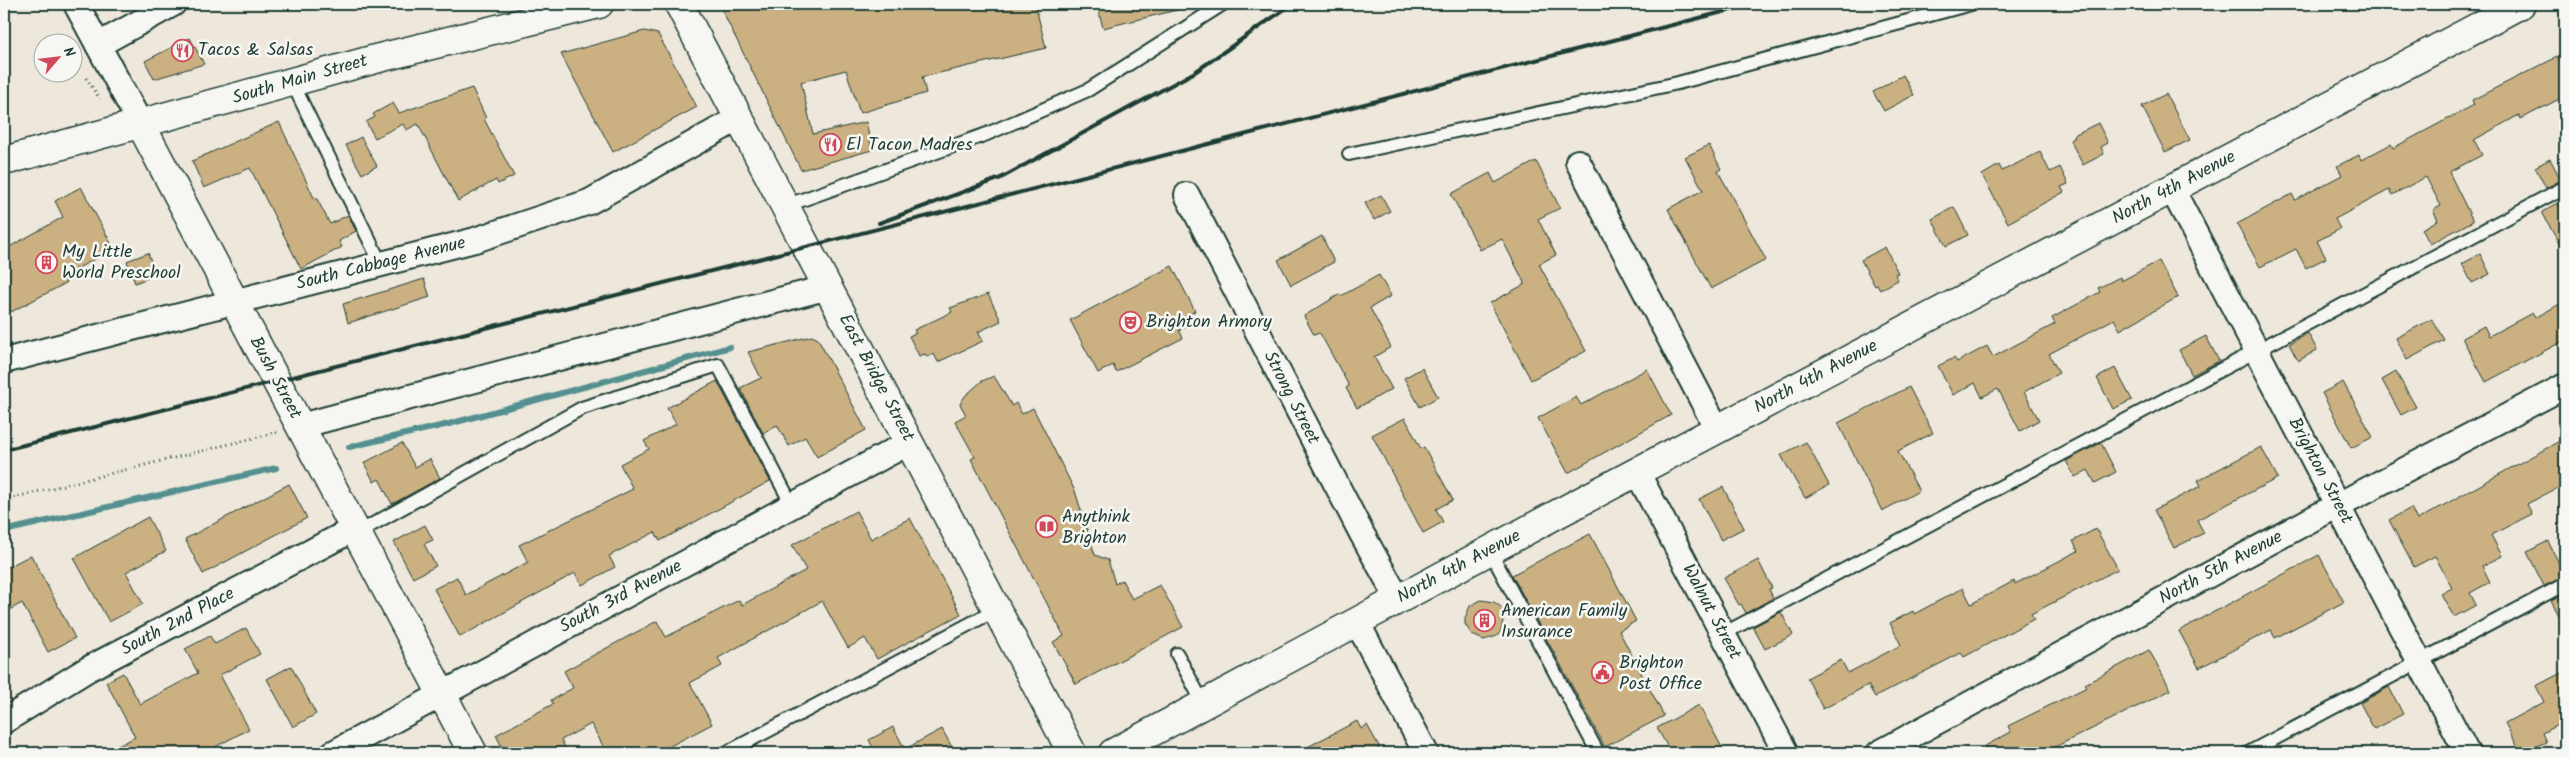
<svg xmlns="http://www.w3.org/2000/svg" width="2569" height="757" font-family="Kalam,sans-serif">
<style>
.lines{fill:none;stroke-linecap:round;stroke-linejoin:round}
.stream{stroke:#549090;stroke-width:6}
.building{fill:#cbb081;stroke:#1f3d34}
.lane-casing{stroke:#1f3d34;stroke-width:16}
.street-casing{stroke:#1f3d34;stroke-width:28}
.secondary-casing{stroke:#1f3d34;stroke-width:31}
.path{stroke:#1f3d34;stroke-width:3;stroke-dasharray:1 4;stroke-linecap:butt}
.lane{stroke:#f6f6f2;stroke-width:12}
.street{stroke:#f6f6f2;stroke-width:24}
.secondary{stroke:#f6f6f2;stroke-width:28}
.rail{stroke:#1f3d34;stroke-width:4}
.labels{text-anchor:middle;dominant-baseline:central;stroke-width:5;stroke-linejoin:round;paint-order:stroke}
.poi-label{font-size:18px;fill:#1f3d34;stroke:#f6f6f2;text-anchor:start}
.street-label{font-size:18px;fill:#1f3d34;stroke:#f6f6f2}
</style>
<rect width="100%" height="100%" fill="#ede8db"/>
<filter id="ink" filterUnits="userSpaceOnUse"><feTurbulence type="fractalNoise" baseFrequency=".02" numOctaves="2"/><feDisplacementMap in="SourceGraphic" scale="10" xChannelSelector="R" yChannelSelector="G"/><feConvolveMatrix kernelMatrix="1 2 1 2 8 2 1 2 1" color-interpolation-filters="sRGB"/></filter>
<g filter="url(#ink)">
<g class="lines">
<!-- stream -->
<g class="stream">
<polyline points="349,447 449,424 730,347"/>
<polyline points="4,531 276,468"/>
</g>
</g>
<!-- building -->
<g class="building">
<polygon points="719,4 1035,4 1046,48 922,77 926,93 860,113 846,70 801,82 813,134 866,122 872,150 801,170"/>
<polygon points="1097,4 1177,4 1177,10 1103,28"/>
<polygon points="644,31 658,34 697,107 613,152 561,54"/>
<polygon points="190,38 204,64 154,79 145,61"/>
<polygon points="2557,57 2565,73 2565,96 2521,119 2519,115 2474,140 2482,155 2449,172 2473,221 2430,244 2422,229 2438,220 2433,210 2441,206 2426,177 2392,195 2389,190 2335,219 2340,229 2317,241 2326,258 2306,268 2296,249 2260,267 2237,224 2292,194 2295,200 2342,175 2337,166 2359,155 2361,160 2391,144 2393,148 2474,105 2472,100"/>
<polygon points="1903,75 1914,95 1884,111 1873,92"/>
<polygon points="472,88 486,118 484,119 514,176 498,184 496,180 458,201 418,124 406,130 403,124 375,138 366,122 375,117 373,114 393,103 399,113"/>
<polygon points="2166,94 2190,140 2165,152 2142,106"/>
<polygon points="279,122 314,198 316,197 330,224 348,215 356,231 339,241 342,247 301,269 250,168 204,188 192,161"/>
<polygon points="2098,123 2108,143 2101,147 2104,154 2083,165 2070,140 2075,137 2074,135"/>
<polygon points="361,137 377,166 362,174 346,145"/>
<polygon points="1709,145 1721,169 1718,171 1766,260 1711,289 1668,209 1703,190 1685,157"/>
<polygon points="2040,152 2050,172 2060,167 2068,184 2061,187 2064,192 2008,223 1982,175 1999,165 2002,171"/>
<polygon points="2550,159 2561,180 2546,188 2535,167"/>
<polygon points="1536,161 1560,208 1538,219 1556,255 1539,264 1586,351 1531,380 1490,303 1525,284 1502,239 1480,250 1451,194 1490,173 1495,183"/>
<polygon points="81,187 114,249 63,276 66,283 11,312 4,299 4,250 63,217 55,201"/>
<polygon points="1381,195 1390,211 1374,220 1365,203"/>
<polygon points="2558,203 2565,218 2565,255 2542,212"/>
<polygon points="1954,207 1968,235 1946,246 1932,219"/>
<polygon points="1322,236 1334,262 1291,285 1278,260"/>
<polygon points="1885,247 1898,273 1895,274 1898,280 1880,290 1877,285 1875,286 1861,260"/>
<polygon points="148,253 156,275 135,283 127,261"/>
<polygon points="2480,254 2490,274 2472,283 2462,264"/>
<polygon points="2159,261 2178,297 2120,330 2114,319 2049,354 2059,373 2024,392 2039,420 2020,431 1998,389 1982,397 1975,383 1953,395 1938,366 1954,358 1957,362 1987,346 1993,357 2055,324 2052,318 2100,292 2098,288 2120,277 2121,281"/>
<polygon points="1172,266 1195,311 1186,316 1190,325 1179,330 1183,338 1116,372 1113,365 1098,373 1070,320"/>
<polygon points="1379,275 1391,296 1370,308 1391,347 1374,357 1392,389 1357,408 1346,388 1349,386 1321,335 1319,333 1314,335 1304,316 1340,294 1341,296"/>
<polygon points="424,279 430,297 348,323 343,304"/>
<polygon points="988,294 1001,321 978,332 983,341 938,362 934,354 927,357 925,354 919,356 909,336 916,333 914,330 952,312 950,308"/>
<polygon points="2565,301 2565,340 2486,382 2462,338 2484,326 2489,336 2532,313 2535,318"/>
<polygon points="2432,319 2444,340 2407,360 2396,338"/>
<polygon points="2308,333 2317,350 2298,361 2289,344"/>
<polygon points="812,336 818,339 866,430 817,457 805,437 789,446 777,425 763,433 740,388 761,378 748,352"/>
<polygon points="2206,336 2219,361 2192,375 2179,350"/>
<polygon points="1422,368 1438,397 1420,407 1404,378"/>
<polygon points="2115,368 2132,400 2113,409 2097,378"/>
<polygon points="1647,369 1671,415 1568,473 1538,418 1576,397 1581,405"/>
<polygon points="2396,372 2416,407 2401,415 2382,380"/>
<polygon points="994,376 1012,406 1016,403 1022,414 1033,408 1075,491 1095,555 1108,560 1115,584 1122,580 1132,599 1160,585 1183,627 1076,684 1053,642 1064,636 971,459 975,457 955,421 966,415 960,404 965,396 982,381"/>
<polygon points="717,381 770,481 660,541 655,532 609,556 615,567 582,585 575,573 460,637 434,589 457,577 466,595 528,562 519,545 633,489 620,464 649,449 644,441 676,424 667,408"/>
<polygon points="2343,382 2373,437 2351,448 2322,393"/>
<polygon points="1909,387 1933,433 1898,451 1919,491 1882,511 1838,423"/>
<polygon points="1405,418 1421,449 1424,447 1453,500 1436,509 1443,522 1423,533 1372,435"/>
<polygon points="2565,438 2565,484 2527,504 2532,514 2491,535 2502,556 2482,566 2490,582 2470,593 2476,605 2454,617 2441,594 2452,588 2435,556 2414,567 2389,520 2411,508 2417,520"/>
<polygon points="1806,442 1829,485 1805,498 1781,455"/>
<polygon points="402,443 415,467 430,459 440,478 392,504 379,479 374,482 364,463"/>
<polygon points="2101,443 2116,472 2095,483 2088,470 2075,477 2066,461"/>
<polygon points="2261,447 2278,478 2197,520 2204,533 2174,548 2154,510 2201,486 2198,480"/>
<polygon points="289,484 307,518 203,574 185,539"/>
<polygon points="1723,487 1744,528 1721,540 1699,499"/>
<polygon points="856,511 871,539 910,518 961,614 877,659 865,638 848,648 822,601 718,658 722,666 690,683 712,724 657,753 607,753 591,724 561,740 568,753 505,753 496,735 553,704 551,700 573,688 564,671 657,621 666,637 739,600 742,605 806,570 792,545"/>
<polygon points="148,517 166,551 126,572 143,604 109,622 74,558"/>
<polygon points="425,525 433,540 424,544 436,566 413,578 394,542"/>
<polygon points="2096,529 2118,569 2031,614 2034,619 1964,657 1961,653 1875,697 1868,685 1823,709 1807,678 1841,660 1848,673 1901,645 1890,623 1913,611 1914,614 1963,588 1971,604 2014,581 2015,584 2078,551 2073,541"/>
<polygon points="1590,534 1636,621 1619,631 1664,716 1605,747 1512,575"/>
<polygon points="2548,541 2565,576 2544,586 2527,552"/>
<polygon points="31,555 75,638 48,652 22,603 4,613 4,569"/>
<polygon points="2319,555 2344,602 2275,638 2271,630 2199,668 2179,631"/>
<polygon points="1758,560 1772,588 1769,589 1773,598 1746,613 1741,604 1739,605 1724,578"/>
<polygon points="2565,593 2565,627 2551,600"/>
<polygon points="1481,600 1494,602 1505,610 1501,631 1497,636 1484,640 1472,635 1465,624 1465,618 1470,606"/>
<polygon points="1781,612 1793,635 1765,649 1753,627"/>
<polygon points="246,628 260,654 220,675 249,729 204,753 105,753 135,737 106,682 123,673 140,704 198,673 185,649 210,636 215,644"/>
<polygon points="2149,650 2171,690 2053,748 2055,753 1972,753 2011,732 2008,726 2087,687 2085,684"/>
<polygon points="291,666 316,714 293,727 267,679"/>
<polygon points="2565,671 2565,721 2542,733 2546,742 2521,753 2505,723 2544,702 2536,686"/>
<polygon points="2389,687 2403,714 2374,729 2360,703"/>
<polygon points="1699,705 1725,753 1671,753 1657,728"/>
<polygon points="1357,721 1361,729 1367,725 1380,748 1369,753 1296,753"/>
<polygon points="893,727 905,749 942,729 955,753 876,753 869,740"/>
</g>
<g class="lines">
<defs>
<g id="lane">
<polyline points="292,82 381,264"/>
<polyline points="1349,154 1678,83 1971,4"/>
<polyline points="785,206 987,134 1088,90 1223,4"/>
<polyline points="357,533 582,408 718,365 792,505"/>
<polyline points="1490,551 1598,753"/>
<polyline points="1723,634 2565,187"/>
<polyline points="1177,654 1204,705"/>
<polyline points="726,753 996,610"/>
<polyline points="2248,753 2565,584"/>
</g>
<g id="street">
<polyline points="76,4 141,125"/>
<polyline points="98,45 173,4"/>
<polyline points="1578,162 1717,429"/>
<polyline points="2172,189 2467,753"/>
<polyline points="1187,195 1362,534 1398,599"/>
<polyline points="4,361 475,240 589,202 739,118"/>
<polyline points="300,426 829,287"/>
<polyline points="1637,472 1786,753"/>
<polyline points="1357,622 1426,753"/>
<polyline points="4,721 88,669 354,529"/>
<polyline points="333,753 910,442"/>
<polyline points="1879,753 2338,505 2565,386"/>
</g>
<g id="secondary">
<polyline points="679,4 1072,753"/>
<polyline points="141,125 473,753"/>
<polyline points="4,161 379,58 599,4"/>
<polyline points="1113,753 1559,513 2521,4"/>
</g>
</defs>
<!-- lane casing -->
<use href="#lane" class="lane-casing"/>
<!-- street casing -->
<use href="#street" class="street-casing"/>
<!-- secondary casing -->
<use href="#secondary" class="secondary-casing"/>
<!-- path -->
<g class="path">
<polyline points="86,78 100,99"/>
<polyline points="4,500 278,432"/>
</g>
<!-- lane -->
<use href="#lane" class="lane"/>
<!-- street -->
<use href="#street" class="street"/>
<!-- secondary -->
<use href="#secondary" class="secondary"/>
<!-- rail -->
<g class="rail">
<polyline points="879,223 1001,178 1195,72 1292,4"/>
<path d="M4,450C588,305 1171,153 1754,4"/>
</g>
</g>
</g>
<!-- icons -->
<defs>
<symbol id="restaurant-ring" viewBox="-11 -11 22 22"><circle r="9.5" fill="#f6f6f2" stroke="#d1495b" stroke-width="1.5"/><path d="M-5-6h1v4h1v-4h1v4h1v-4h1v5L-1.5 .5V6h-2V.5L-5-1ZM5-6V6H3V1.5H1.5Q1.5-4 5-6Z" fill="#d1495b"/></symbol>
<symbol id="building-ring" viewBox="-11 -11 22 22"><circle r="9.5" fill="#f6f6f2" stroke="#d1495b" stroke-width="1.5"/><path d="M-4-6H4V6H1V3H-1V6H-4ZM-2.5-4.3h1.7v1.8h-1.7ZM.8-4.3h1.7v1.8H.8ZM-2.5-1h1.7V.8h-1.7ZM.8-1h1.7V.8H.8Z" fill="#d1495b"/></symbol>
<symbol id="theatre-ring" viewBox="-11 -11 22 22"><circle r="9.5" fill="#f6f6f2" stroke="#d1495b" stroke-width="1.5"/><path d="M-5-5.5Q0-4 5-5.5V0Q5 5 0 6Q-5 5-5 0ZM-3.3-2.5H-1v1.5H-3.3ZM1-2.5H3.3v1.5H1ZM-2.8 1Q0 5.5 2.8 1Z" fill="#d1495b"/></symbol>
<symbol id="library-ring" viewBox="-11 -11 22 22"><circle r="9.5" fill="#f6f6f2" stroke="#d1495b" stroke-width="1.5"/><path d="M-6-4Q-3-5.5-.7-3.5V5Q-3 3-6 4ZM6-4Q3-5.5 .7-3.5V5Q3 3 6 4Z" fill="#d1495b"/></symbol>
<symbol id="civic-ring" viewBox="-11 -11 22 22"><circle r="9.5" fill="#f6f6f2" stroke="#d1495b" stroke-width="1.5"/><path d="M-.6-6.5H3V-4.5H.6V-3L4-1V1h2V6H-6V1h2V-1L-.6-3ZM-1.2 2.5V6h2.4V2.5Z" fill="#d1495b"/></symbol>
</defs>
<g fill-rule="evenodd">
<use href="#restaurant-ring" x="170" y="38" width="25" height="25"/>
<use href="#restaurant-ring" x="818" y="132" width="25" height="25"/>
<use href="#building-ring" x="34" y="250" width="25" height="25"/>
<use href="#theatre-ring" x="1118" y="310" width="25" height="25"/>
<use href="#library-ring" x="1034" y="514" width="25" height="25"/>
<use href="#building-ring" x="1472" y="608" width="25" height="25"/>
<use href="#civic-ring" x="1590" y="660" width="25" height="25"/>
</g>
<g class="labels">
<!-- poi labels -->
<g class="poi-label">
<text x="198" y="50">Tacos &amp; Salsas</text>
<text x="846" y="145">El Tacon Madres</text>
<text x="62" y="252">My Little<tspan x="62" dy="21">World Preschool</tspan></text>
<text x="1146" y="322">Brighton Armory</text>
<text x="1062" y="517">Anythink<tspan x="1062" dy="21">Brighton</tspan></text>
<text x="1501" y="611">American Family<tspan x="1501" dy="21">Insurance</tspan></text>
<text x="1619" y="663">Brighton<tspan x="1619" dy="21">Post Office</tspan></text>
</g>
<!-- street labels -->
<g class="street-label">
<text transform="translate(300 80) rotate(-16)">South Main Street</text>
<text transform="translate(2174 188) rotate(-28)">North 4th Avenue</text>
<text transform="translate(381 264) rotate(-14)">South Cabbage Avenue</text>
<text transform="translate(1816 377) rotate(-28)">North 4th Avenue</text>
<text transform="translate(275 378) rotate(62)">Bush Street</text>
<text transform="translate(876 378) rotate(62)">East Bridge Street</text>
<text transform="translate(1291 398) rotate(63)">Strong Street</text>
<text transform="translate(2320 471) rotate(62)">Brighton Street</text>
<text transform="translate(1459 567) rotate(-28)">North 4th Avenue</text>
<text transform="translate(2221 568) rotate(-28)">North 5th Avenue</text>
<text transform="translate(621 597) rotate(-28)">South 3rd Avenue</text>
<text transform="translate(1711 612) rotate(62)">Walnut Street</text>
<text transform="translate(178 622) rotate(-28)">South 2nd Place</text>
</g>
</g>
<!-- margin -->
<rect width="2569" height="757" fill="none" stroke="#f6f6f2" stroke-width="20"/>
<rect x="10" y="10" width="2549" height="737" fill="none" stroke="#1f3d34" stroke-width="2" filter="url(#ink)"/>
<!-- north arrow -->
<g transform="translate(58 58) rotate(62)"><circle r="24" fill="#f6f6f2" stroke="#a0aca6"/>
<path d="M0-4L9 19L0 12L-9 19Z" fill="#d1495b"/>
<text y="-8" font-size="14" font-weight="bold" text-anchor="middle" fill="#1f3d34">N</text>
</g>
</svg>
